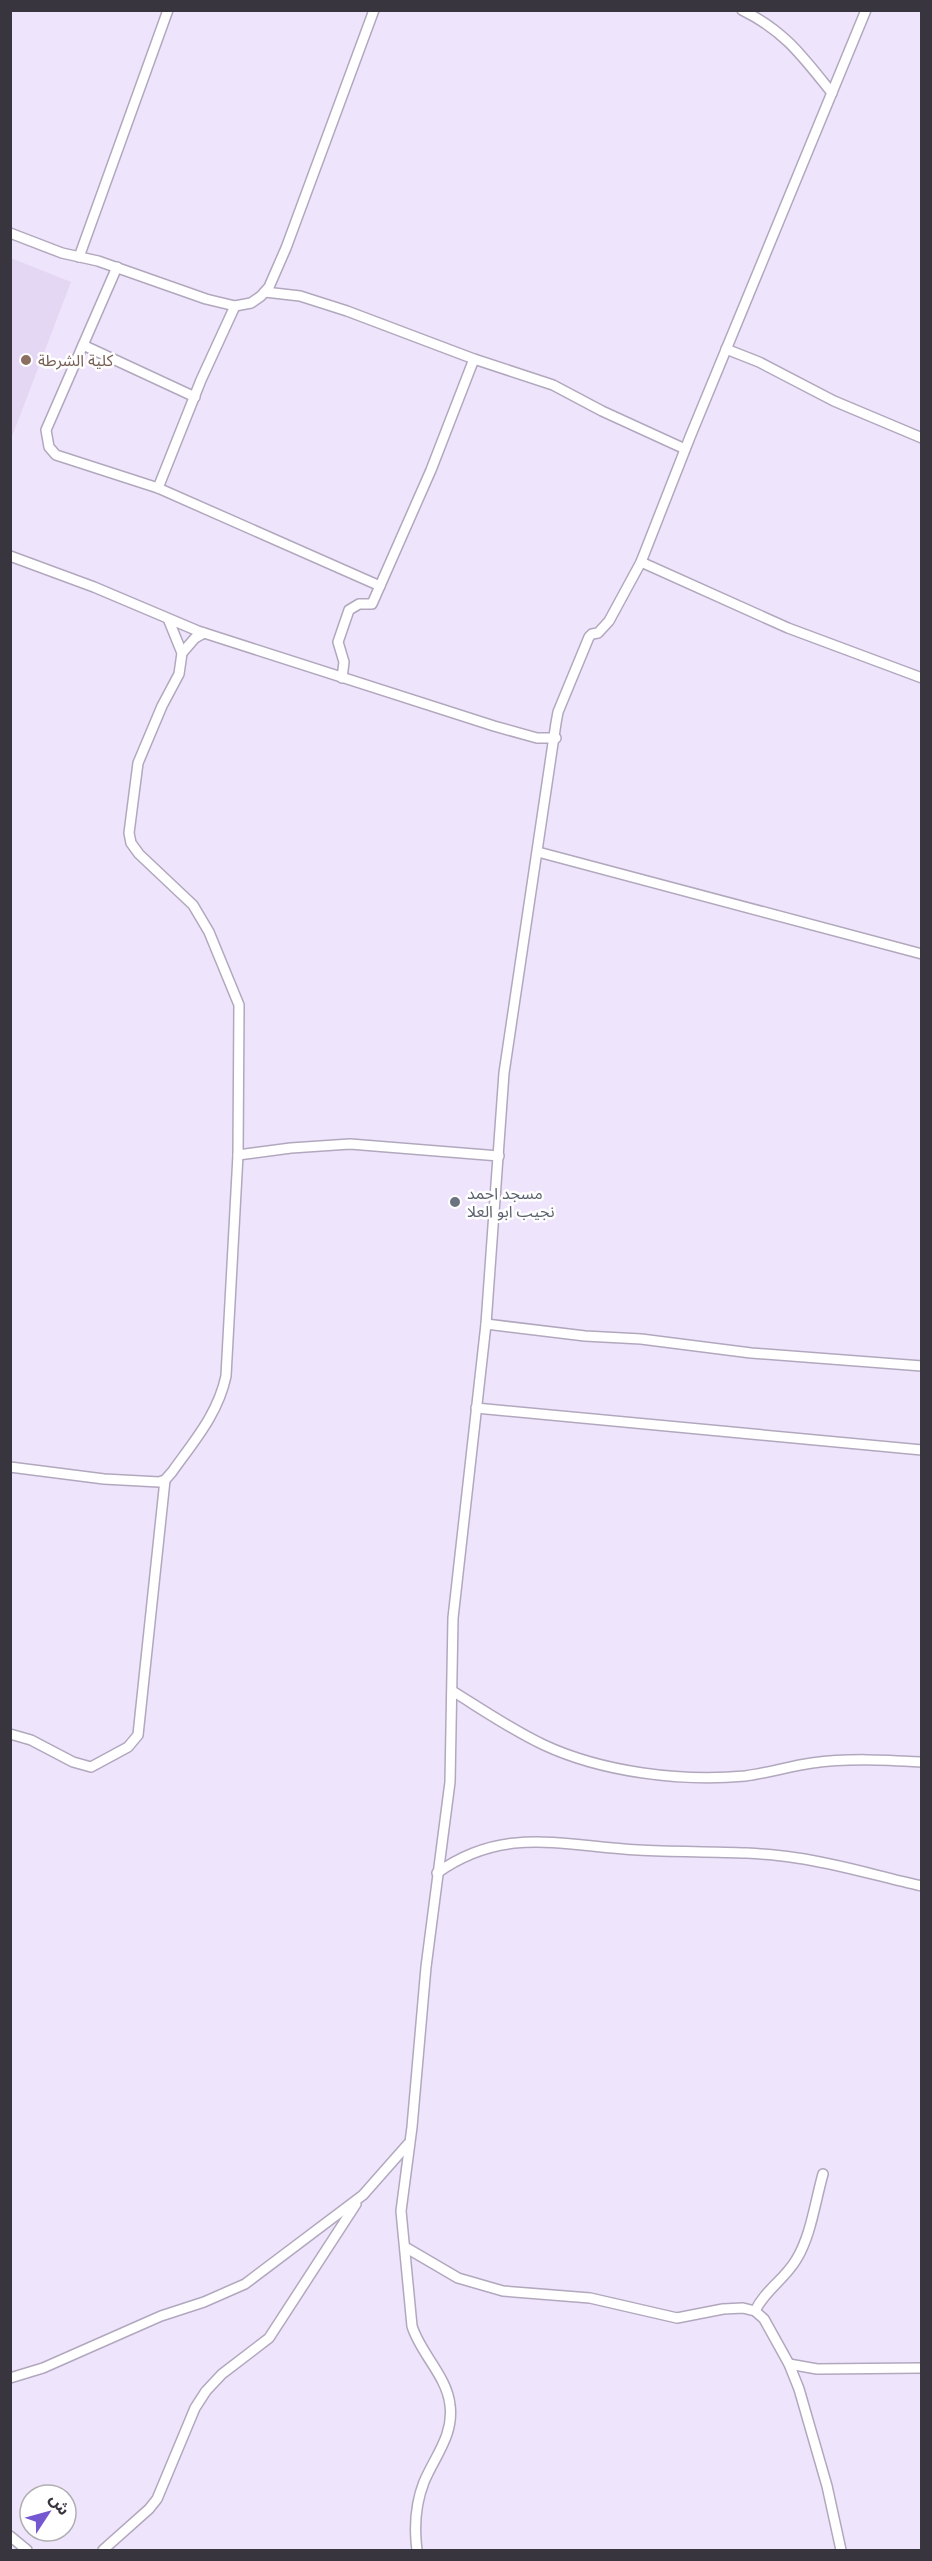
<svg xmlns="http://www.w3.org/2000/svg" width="932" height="2561" font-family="'Golos Text','Noto Sans Arabic',sans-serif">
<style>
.built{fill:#e4d7f4}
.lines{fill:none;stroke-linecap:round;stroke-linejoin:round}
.street-casing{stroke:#b2a8be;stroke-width:12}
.street{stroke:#fff;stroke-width:9}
.education-dot{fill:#8d6e63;stroke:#fff;stroke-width:2}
.worship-dot{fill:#6b7280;stroke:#fff;stroke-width:2}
.labels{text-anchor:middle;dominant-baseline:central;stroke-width:5;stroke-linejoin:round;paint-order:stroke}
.education-label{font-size:16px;fill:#785e54;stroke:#fff;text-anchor:start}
.worship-label{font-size:16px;fill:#5b616d;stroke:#fff;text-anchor:start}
</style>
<rect width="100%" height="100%" fill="#eee4fb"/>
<!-- built -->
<polygon class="built" points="11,258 71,282 11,439"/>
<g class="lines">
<defs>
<g id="street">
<path d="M742,10C785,31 803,57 832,93"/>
<polyline points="10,233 62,253 98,261 206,299 235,306 251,303 261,296 269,287 286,248 374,10"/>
<polyline points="79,257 168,10"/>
<polyline points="117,267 46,430 49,447 56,455 158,488 380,586"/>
<polyline points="265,292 300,296 347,311 474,359 553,385 602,411 685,449"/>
<polyline points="83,345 195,397"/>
<polyline points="726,349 759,362 834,401 922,438"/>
<polyline points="158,488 201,380 235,306"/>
<polyline points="10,556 94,587 198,631 494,726 537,738 556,738"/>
<polyline points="641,562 788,628 922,678"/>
<polyline points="182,653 195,638 204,633"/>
<polyline points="342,678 344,662 338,642 349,610 359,604 372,604 431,470 474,359"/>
<polyline points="538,852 922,954"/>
<polyline points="238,1155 291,1148 350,1144 499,1156"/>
<polyline points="486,1324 585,1336 641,1339 751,1353 922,1366"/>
<polyline points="476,1408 922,1450"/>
<path d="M10,1467L104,1479L159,1482L165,1480L172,1472C194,1441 218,1414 226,1376L238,1155L239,1005L209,932L193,905L139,854L131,843L129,833L138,763L162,706L179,674L182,653L169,621"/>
<path d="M454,1692C483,1710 512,1730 544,1745C602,1772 681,1782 745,1776C768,1773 790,1766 812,1763C848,1758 885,1760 922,1762"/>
<polyline points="10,1734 31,1740 73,1762 91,1767 128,1747 138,1735 165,1480"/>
<path d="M437,1873C504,1825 563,1846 638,1850C691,1853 746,1850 797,1858C840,1864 880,1877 922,1886"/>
<polyline points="405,2247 458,2278 503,2291 590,2298 677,2318 723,2309 743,2308 755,2311 764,2319 789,2364 799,2389 827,2486 841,2550"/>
<path d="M755,2311C765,2290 784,2280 796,2260C811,2236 815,2202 823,2174"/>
<polyline points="789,2364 817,2369 922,2368"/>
<polyline points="10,2378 43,2368 161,2316 204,2302 245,2284 363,2195 408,2144"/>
<polyline points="10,2536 27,2550"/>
<polyline points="103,2550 149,2509 157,2499 195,2408 206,2391 222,2374 269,2338 356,2204"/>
<path d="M417,2550C414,2527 415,2505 424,2482C435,2456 454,2435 450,2405C447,2376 420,2353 412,2326L401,2211L412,2127L426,1967L450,1782L453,1618L486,1324L504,1073L556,723L558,712L589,637L592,634L598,633L609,621L641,562L690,437L866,10"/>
</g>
</defs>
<!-- street casing -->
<use href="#street" class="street-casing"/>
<!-- street -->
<use href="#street" class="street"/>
</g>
<!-- markers -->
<circle class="education-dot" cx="26" cy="360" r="6"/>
<circle class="worship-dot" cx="455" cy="1202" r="6"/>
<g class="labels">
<!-- education labels -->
<g class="education-label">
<text x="38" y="360">كلية الشرطة</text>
</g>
<!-- worship labels -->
<g class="worship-label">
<text x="467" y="1193">مسجد احمد<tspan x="467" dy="18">نجيب ابو العلا</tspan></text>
</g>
</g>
<!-- border -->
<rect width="932" height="2561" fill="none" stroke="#39353e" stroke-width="24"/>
<!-- north arrow -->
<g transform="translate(48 2513) rotate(54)"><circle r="28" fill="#ffffff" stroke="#b0aeb2" stroke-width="1.5"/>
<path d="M0-4.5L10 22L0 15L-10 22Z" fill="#7557d0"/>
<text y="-9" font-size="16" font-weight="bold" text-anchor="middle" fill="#39353e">ش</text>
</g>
</svg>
